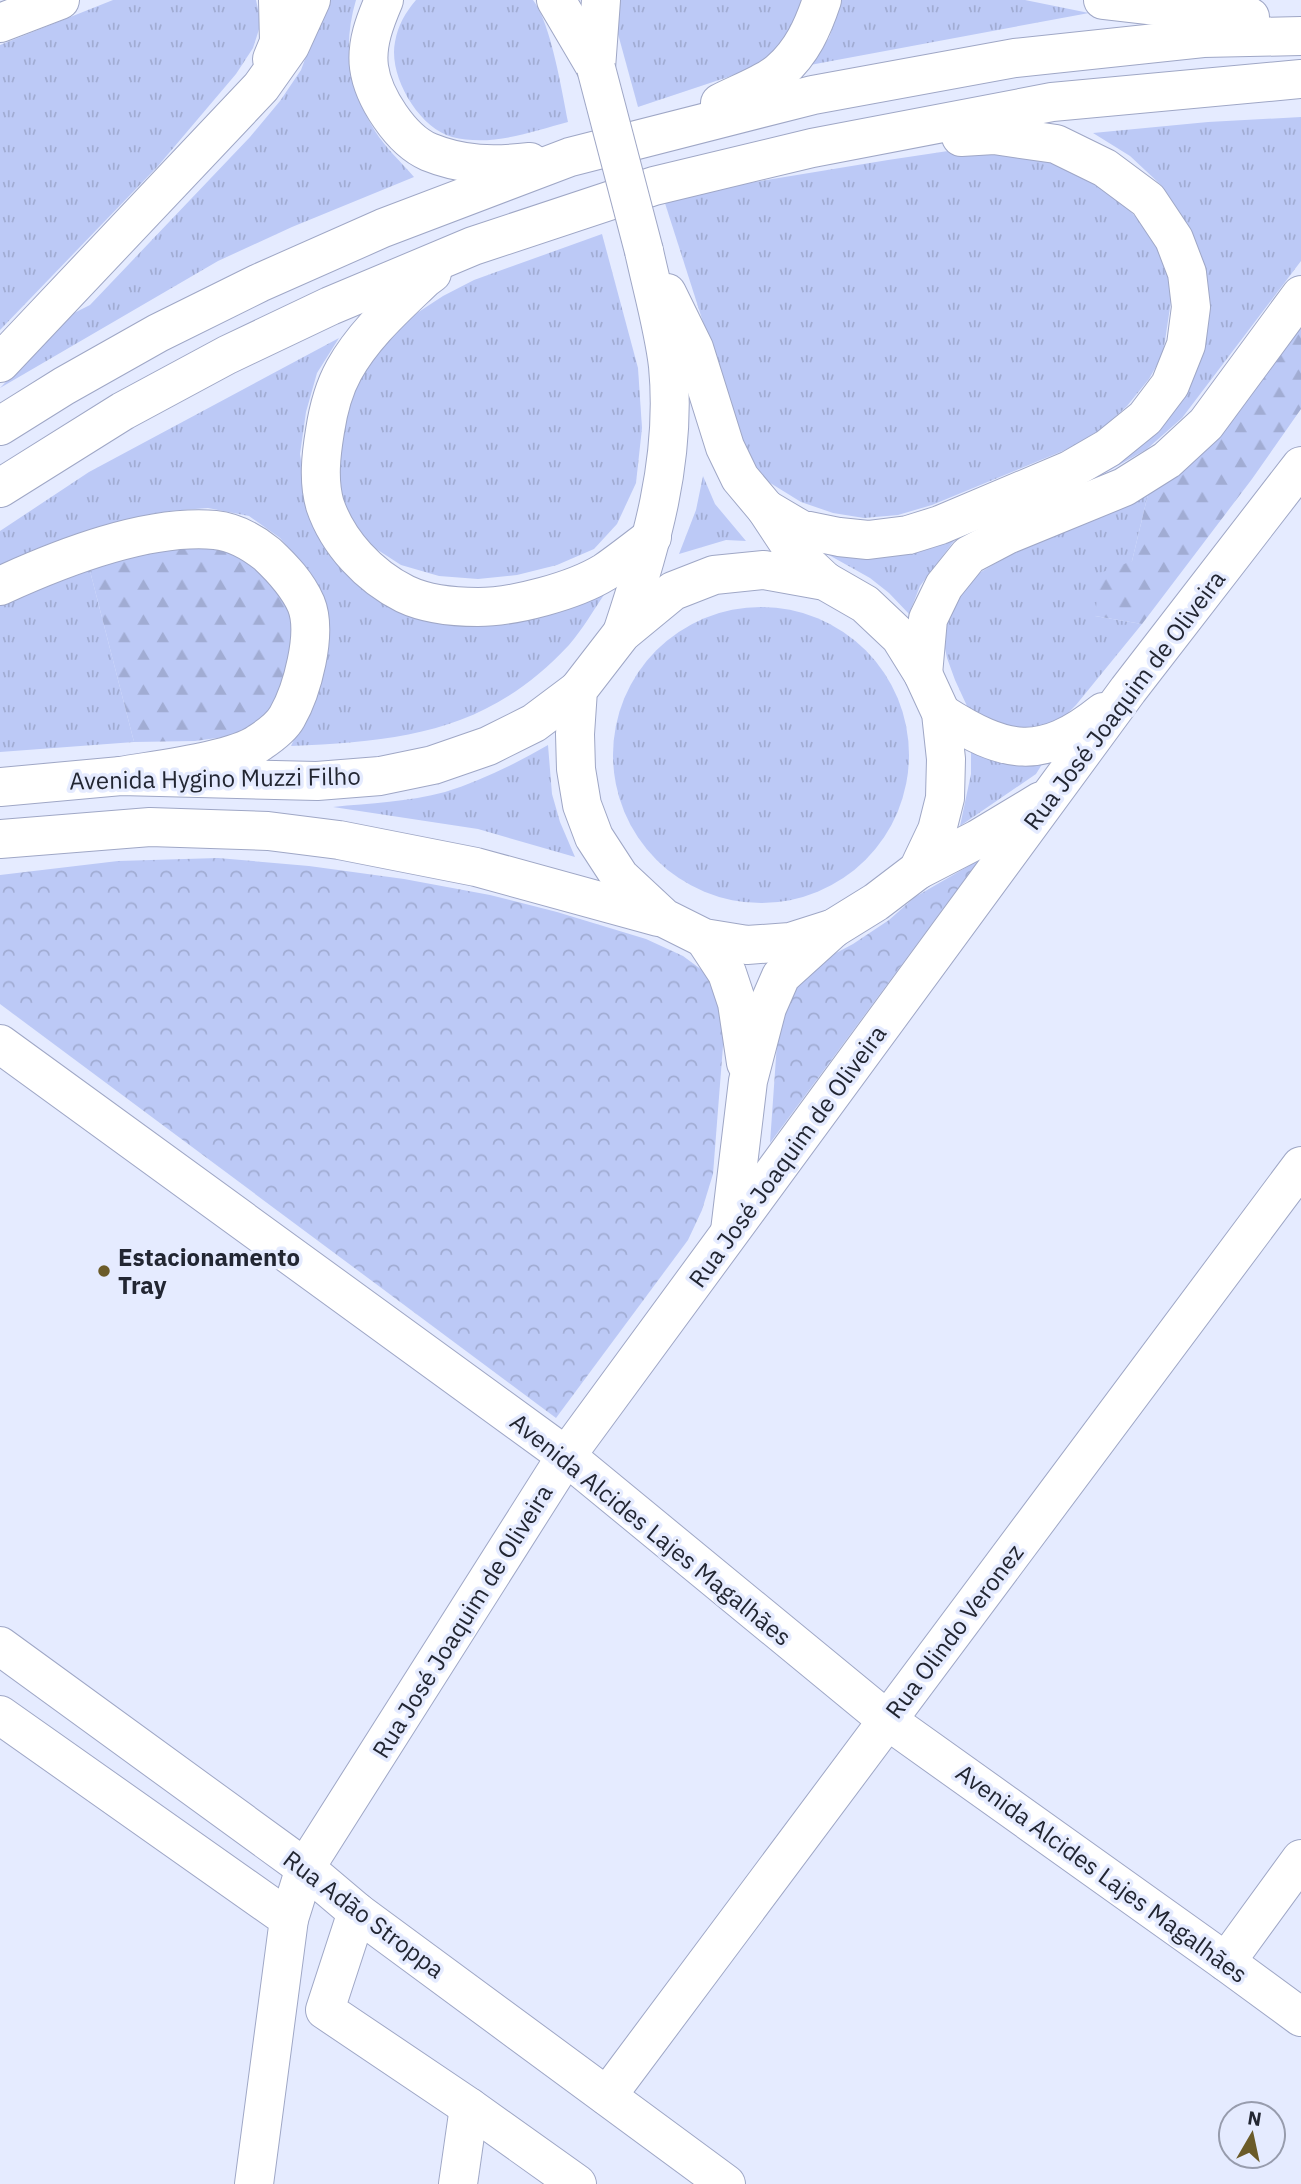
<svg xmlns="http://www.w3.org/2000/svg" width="1301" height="2184" font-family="'IBM Plex Sans',sans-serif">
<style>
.grass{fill:url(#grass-tufts)}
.forest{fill:url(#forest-firs)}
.park{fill:url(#park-crowns)}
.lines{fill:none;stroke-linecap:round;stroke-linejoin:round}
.minor-casing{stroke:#9fa7c6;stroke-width:40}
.major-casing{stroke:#9fa7c6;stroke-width:40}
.highway-casing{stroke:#9fa7c6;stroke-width:40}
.minor{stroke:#fff;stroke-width:38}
.major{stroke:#fff;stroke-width:38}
.highway{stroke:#fff;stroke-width:38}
.major-bridge-casing{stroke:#9fa7c6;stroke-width:40;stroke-linecap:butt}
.major-bridge{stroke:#fff;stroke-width:38}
.poi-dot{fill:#6b5b29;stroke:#e5ebff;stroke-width:2.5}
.labels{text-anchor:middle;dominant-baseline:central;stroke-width:7;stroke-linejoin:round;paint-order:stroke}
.street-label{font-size:24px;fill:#222632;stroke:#e5ebff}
.poi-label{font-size:24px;font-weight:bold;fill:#222632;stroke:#e5ebff;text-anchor:start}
</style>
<defs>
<pattern id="grass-tufts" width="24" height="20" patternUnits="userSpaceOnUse" patternTransform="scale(1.75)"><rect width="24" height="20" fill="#bcc9f6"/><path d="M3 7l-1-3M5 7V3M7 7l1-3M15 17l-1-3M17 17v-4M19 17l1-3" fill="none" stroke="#a1acd3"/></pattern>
<pattern id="forest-firs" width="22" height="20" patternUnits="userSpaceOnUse" patternTransform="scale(1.75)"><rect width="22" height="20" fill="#bcc9f6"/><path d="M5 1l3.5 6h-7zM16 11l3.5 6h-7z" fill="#a1acd3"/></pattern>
<pattern id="park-crowns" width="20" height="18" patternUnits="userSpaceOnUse" patternTransform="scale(1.75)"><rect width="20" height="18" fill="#bcc9f6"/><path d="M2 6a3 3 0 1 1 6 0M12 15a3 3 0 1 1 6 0" fill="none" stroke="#a1acd3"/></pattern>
</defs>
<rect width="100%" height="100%" fill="#e5ebff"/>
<!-- grass -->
<g class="grass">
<polygon points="113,0 256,0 261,23 253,48 236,74 158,166 0,330 0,45"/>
<path d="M327,0H356C342,47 349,89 375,131C385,147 401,162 414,177L292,227L218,261L0,388L72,314L90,305L250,137L280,101L301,70Z"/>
<path d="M416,0H533C551,23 562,92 568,122C531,132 491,147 452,137C419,128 388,76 395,42C398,25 405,13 416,0Z"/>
<polygon points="615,0 805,0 782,48 758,67 638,107 618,34"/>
<polygon points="842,0 1025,0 1089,13 810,65 829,38"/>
<polygon points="1301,117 1301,261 1182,418 1147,449 1093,480 1137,445 1173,407 1182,217 1161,185 1130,156 1093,133 1208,122"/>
<polygon points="987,149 1070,165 1126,206 1147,230 1165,262 1172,294 1163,354 1149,379 1127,406 1103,428 1070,448 932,505 898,515 864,518 833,513 801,502 767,481 749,459 735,422 663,197 888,160 948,151"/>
<polygon points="602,234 638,368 642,428 636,483 617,524 594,549 557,565 517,575 478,579 439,576 401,565 370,545 351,519 339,490 335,462 348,397 388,339 414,315 443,296 474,280"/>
<path d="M339,338L317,373L306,412L300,454L306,494L362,586L606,592C594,609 583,629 569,645C488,732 403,741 291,746L317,691L327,657L328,629L321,596L307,569L280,538L249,516L208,508L170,511L73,535L0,565V531L89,472Z"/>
<polygon points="703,476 715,504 746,541 726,540 679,554 696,510"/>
<polygon points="1149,490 1132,561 1095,616 1142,624 1076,705 1057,724 1036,733 981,722 967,706 955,680 947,658 943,639 949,607 974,576 1022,548"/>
<polygon points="963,529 920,586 909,614 889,593 870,578 811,545"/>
<polygon points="89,567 134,742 0,752 0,604"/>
<circle cx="761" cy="755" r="148"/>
<path d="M548,745L552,794L560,822L575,857L478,829L333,807C370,803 409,802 445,792C481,781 515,764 548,745Z"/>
<polygon points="971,745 1044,761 1036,774 960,826 971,774"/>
</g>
<!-- forest -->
<g class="forest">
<polygon points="1301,318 1301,409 1252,479 1142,624 1095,616 1100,573 1132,561 1149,490"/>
<polygon points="195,545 236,554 266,572 285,597 293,628 295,657 269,713 238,735 195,741 134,742 89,567 147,549"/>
</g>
<!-- park -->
<g class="park">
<polygon points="218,858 309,866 404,879 490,895 557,912 646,939 683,956 710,976 720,1000 724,1033 713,1174 702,1210 688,1240 556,1418 0,1004 0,875 118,861"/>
<polygon points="979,860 770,1143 779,1015 804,970 853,944 889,920 915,897"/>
</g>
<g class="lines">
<defs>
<g id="minor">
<path d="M941,713C1005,754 1041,762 1103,712"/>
<polyline points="918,870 978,839 1041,801"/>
<polyline points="704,938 727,973 737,1003 746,1063"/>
<polyline points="0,1044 566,1456 887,1720 1226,1962 1301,2017"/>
<polyline points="730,1231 748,1081 767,1008 781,976 834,928"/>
<polyline points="0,1646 305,1868 357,1912 726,2184"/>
<polyline points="0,1715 289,1919 254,2184"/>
<polyline points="357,1912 325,2010 469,2107 577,2184"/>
<polyline points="289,1919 305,1868 566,1456 1128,690 1301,466"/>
<polyline points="1226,1962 1301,1859"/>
<polyline points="607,2096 1301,1166"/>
<polyline points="458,2184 469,2107"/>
</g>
<g id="major">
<polyline points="0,23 60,0"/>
<polyline points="596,68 601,0"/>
<polyline points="667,293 694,348 725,447 740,478 766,509 795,553 825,581"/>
<polygon points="764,570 825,581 865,604 900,637 923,674 941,713 946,759 945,798 937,830 918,870 876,902 834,928 790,942 747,945 704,938 664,918 620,877 594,837 582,805 576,769 575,734 578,690 622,633 673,591 714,575"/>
<path d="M622,633C651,546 677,459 668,366C664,330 652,288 644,251"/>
<polyline points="0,787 121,776 317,781 380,776 433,765 488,746 534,723 578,690"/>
<polyline points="0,839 150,827 268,831 339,840 476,867 658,917"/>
</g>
<g id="highway">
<path d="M384,0C375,21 366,44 369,67C373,97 401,140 429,152C463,166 494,166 530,162"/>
<polyline points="556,0 596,68"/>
<polyline points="1103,0 1250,17"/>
<polyline points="272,59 279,42 278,0"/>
<path d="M720,103C737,94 767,83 780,71C802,52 813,27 822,0"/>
<path d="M432,273L424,279C395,307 364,334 344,370C334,388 328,411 325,431C321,455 318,481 325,505C338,543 369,576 405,594C426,604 454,607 478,607C514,607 574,591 605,572C621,561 637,548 652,537"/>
<polyline points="0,363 261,87 290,46 311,0"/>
<polyline points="0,426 64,386 158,333 259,283 383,228 570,157 813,95 1015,58 1203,38 1301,36"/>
<polyline points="0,488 123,411 227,355 330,306 473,246 654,186 812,148 1052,102 1301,79"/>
<polyline points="766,509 800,529 839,537 868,540 908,535 940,525 1070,470 1108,448 1145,418 1170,385 1186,345 1191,307 1187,273 1174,239 1148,200 1105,168 1056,144 994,135 961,137"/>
<path d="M0,586C61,558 147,524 215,530C234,532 252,542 267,554C283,569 297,584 306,604C318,633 302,691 287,717C282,726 269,736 260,742C235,761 154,770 121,776"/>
<polyline points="923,674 928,619 944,586 969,555 1007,535 1124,487 1167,460 1206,424 1301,295"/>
</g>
</defs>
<!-- minor casing -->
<use href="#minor" class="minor-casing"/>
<!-- major casing -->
<use href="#major" class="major-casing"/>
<!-- highway casing -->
<use href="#highway" class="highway-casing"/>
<!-- minor -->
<use href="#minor" class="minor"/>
<!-- major -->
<use href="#major" class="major"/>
<!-- highway -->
<use href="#highway" class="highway"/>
<defs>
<polyline id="major-bridge" points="596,68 644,251"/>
</defs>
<!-- major-bridge casing -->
<use href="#major-bridge" class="major-bridge-casing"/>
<!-- major-bridge -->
<use href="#major-bridge" class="major-bridge"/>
</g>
<!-- markers -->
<circle class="poi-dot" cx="104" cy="1271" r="7"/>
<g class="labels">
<!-- street labels -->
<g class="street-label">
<text transform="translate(1124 700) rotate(-53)">Rua José Joaquim de Oliveira</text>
<text transform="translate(215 778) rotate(-1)">Avenida Hygino Muzzi Filho</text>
<text transform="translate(787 1156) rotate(-54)">Rua José Joaquim de Oliveira</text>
<text transform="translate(651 1529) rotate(39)">Avenida Alcides Lajes Magalhães</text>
<text transform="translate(462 1621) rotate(-58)">Rua José Joaquim de Oliveira</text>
<text transform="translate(954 1631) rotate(-53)">Rua Olindo Veronez</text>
<text transform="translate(1102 1873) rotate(36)">Avenida Alcides Lajes Magalhães</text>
<text transform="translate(364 1914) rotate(37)">Rua Adão Stroppa</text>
</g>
<!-- poi labels -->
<g class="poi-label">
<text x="118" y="1257">Estacionamento<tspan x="118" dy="28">Tray</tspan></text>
</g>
</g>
<!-- north arrow -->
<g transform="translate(1252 2135) rotate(9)"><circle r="33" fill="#e5ebff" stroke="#979cad" stroke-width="2"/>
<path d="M0-5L12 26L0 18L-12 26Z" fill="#6b5b29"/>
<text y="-10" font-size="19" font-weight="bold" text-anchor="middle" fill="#222632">N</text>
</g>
</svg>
